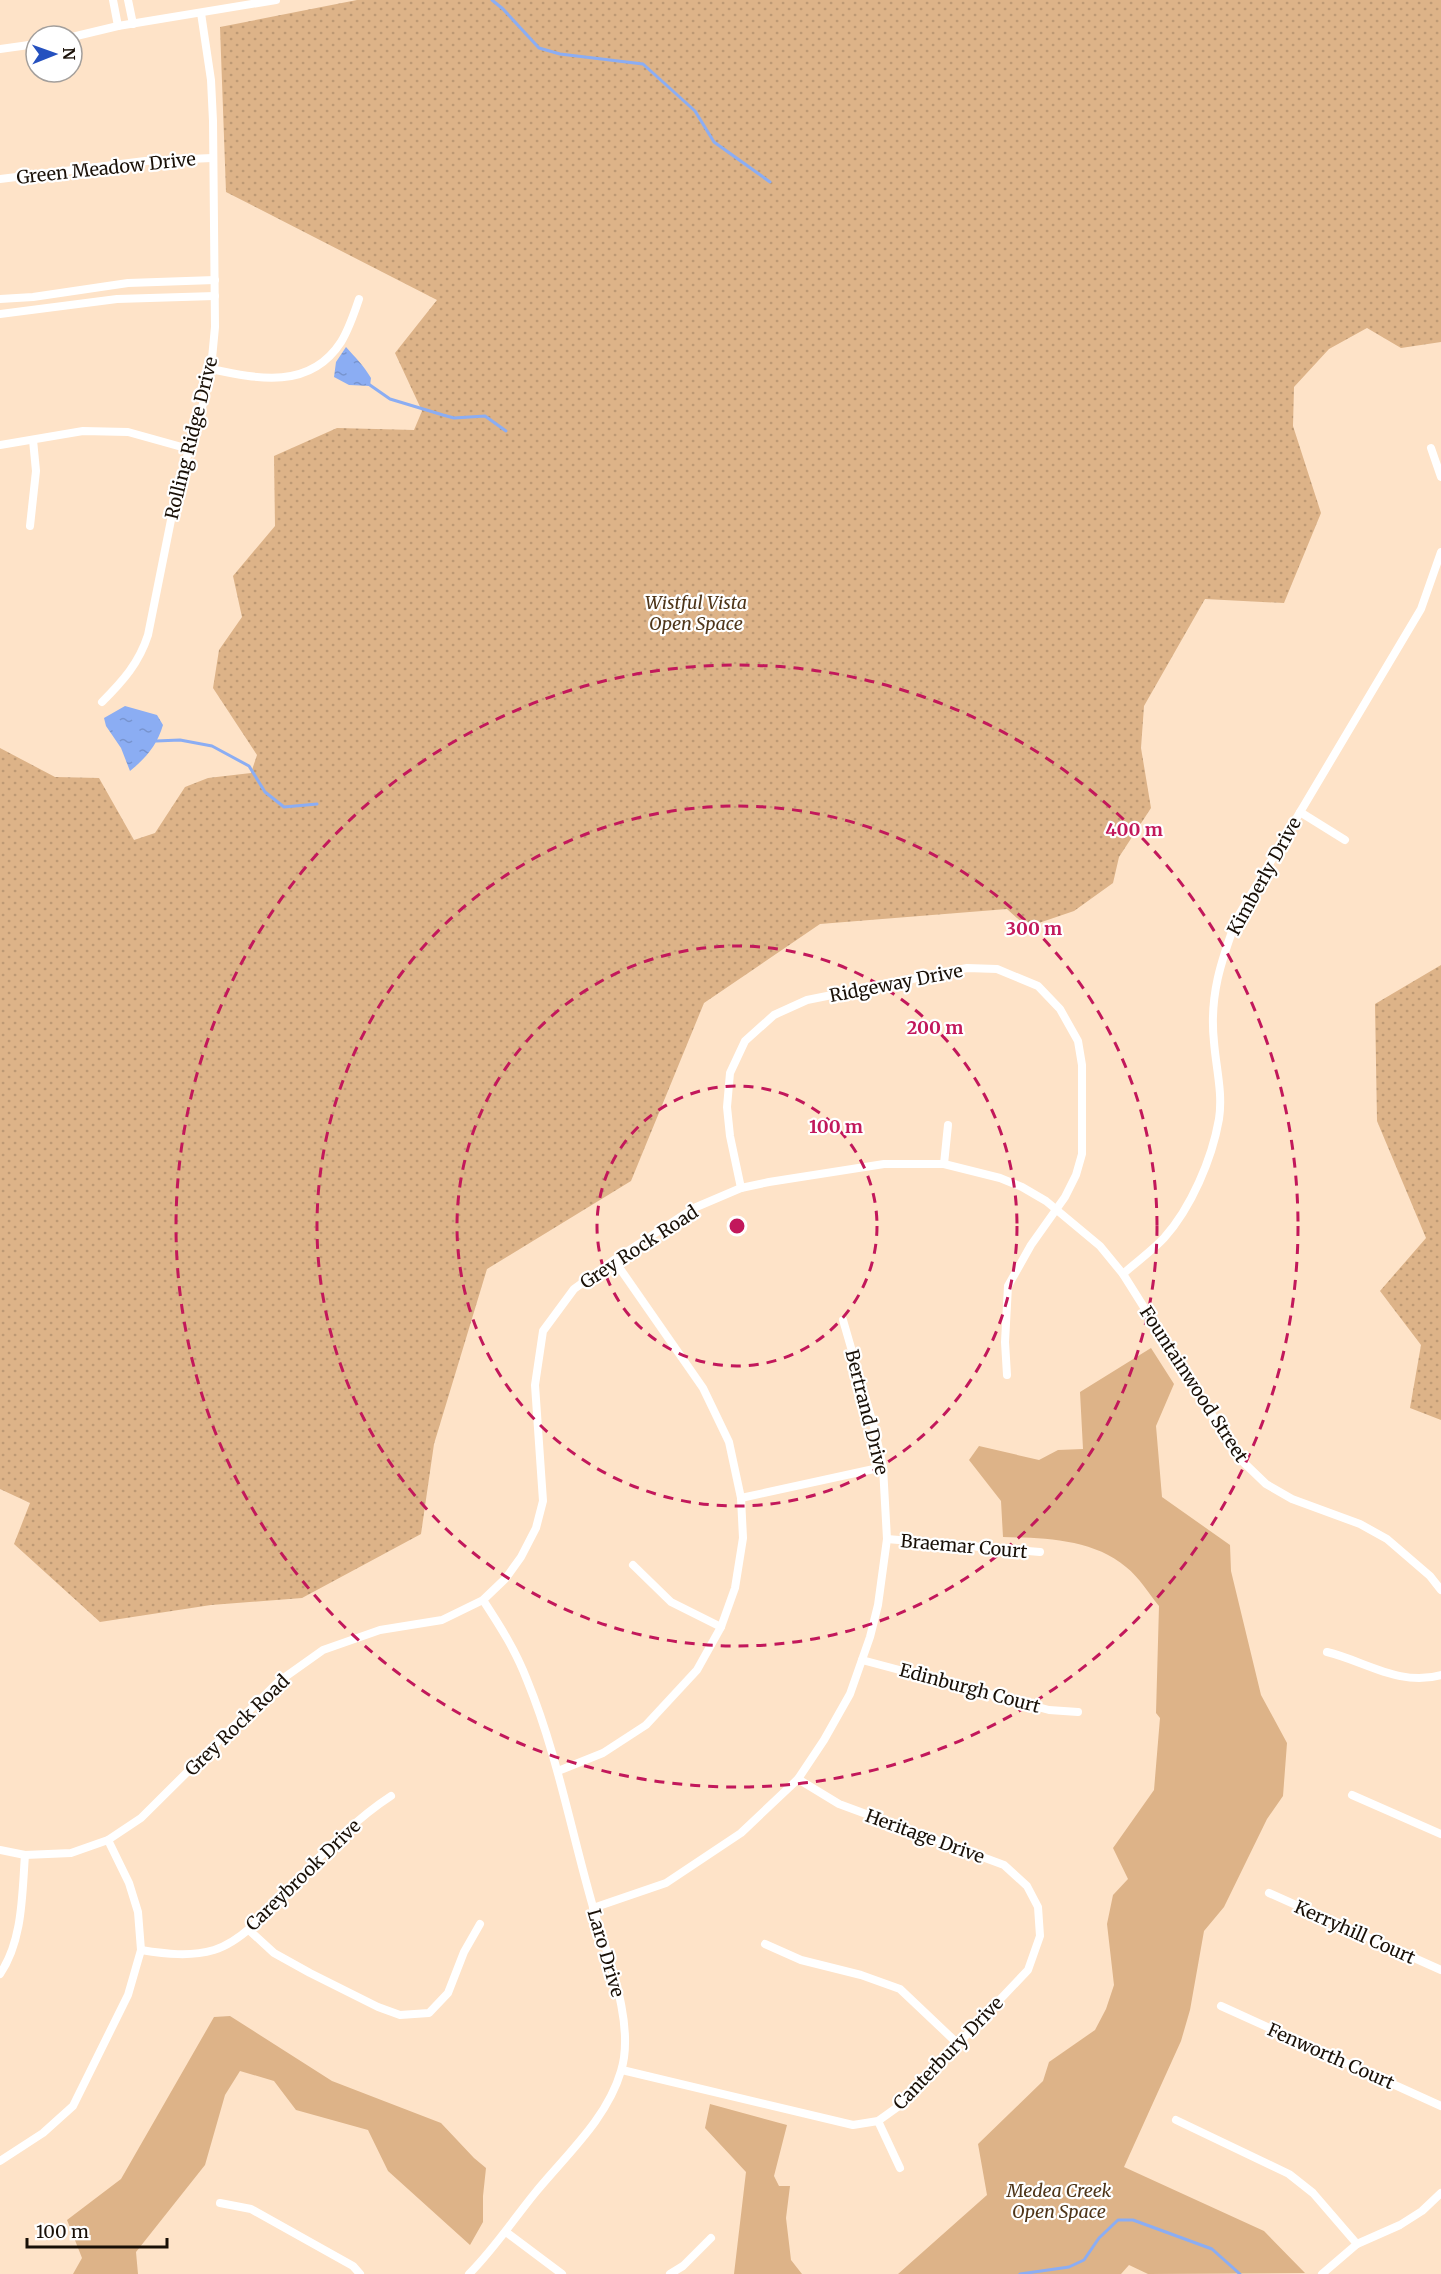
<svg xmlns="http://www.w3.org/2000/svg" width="1441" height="2274" font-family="Merriweather,serif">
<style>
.grass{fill:#ddb388}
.park{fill:url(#park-dots)}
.water{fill:url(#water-ripples)}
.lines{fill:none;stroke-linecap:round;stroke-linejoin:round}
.stream{stroke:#8badf3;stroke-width:3}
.street{stroke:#fff;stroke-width:8}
.ring{fill:none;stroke:#c2185b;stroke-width:3;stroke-dasharray:10 8}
.labels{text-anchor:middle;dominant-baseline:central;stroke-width:4.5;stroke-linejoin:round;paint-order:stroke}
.street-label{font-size:18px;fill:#191007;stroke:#fff}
.park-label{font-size:18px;font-style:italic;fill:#4e3519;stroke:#fff}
.centre{fill:#c2185b;stroke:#fff;stroke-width:3}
.ring-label{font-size:18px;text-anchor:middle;font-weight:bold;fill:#c2185b;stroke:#fff;stroke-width:4.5;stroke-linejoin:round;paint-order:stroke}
</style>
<defs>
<pattern id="park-dots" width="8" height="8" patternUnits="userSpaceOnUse" patternTransform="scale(1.5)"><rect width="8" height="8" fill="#ddb388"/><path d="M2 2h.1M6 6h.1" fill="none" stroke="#bd9974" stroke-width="1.8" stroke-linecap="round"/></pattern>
<pattern id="water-ripples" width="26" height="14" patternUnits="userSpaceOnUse" patternTransform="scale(1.5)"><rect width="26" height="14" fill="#8badf3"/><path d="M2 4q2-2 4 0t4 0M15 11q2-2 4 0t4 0" fill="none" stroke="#7794cf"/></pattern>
</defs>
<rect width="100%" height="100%" fill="#fee3c8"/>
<!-- grass -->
<g class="grass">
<path d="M1151,1348L1174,1384L1156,1426L1162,1497L1230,1545L1231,1571L1261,1695L1287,1743L1283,1796L1267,1819L1224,1907L1204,1931L1190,2010L1181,2041L1124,2167L1264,2231L1305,2273L1148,2274L1129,2265L1121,2274H898L987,2195L978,2144L1043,2081L1049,2062L1095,2030L1106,2009L1114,1985L1107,1924L1113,1895L1128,1879L1113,1848L1154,1790L1160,1718L1156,1713L1159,1606C1149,1594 1139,1577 1126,1567C1093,1539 1044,1538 1003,1537L1001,1501L969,1460L979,1446L1039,1460L1058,1450L1083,1449L1080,1392Z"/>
<polygon points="230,2016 332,2081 441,2123 474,2158 486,2168 483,2196 483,2222 470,2245 388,2171 368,2130 296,2110 274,2081 240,2071 225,2095 205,2165 136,2252 138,2274 73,2274 82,2258 67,2220 121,2179 214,2017"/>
<polygon points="710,2104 787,2125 774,2176 779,2186 790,2186 786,2218 791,2260 802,2274 734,2274 746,2172 705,2128"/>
</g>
<!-- park -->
<g class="park">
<polygon points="357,0 1441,0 1441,342 1401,348 1367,328 1329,349 1294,387 1293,426 1321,513 1284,603 1205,599 1144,706 1141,748 1151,808 1119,857 1113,883 1074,911 1027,927 1007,909 820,924 704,1003 631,1181 487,1269 434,1444 421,1534 302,1598 211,1605 100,1622 14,1544 30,1503 0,1489 0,748 55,777 99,778 134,840 155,833 185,787 208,778 251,773 257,755 213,688 219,650 242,617 233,576 275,526 274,456 337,428 414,430 422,411 395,353 437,300 226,192 220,27"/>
<polygon points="1441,965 1441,1420 1410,1408 1421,1345 1380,1291 1426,1238 1377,1121 1375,1004"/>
</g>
<!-- water -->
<g class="water">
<path d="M346,347C355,357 364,366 371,378L370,386L349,385L334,377L336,362Z"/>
<path d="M125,706L157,715L163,725C157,745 147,757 130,771L121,748L106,726L104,718Z"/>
</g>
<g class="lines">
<!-- stream -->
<g class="stream">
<polyline points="492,0 503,9 539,48 560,54 643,64 695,111 714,142 770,182"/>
<polyline points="367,383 390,399 443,415 454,418 485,416 506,431"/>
<polyline points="156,741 180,740 212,746 249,766 265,792 284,807 317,804"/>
<polyline points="1020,2274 1069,2267 1084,2260 1099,2238 1118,2220 1133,2220 1212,2249 1240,2274"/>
</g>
<!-- street -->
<g class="street">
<polyline points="113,0 118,26"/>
<polyline points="128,0 133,24"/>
<polyline points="72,37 118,26 276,0"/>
<polyline points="0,49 36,44"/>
<polyline points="0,179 145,161 212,158"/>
<polyline points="0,299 33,297 128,283 215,280"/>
<polyline points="0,314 117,299 215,296"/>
<path d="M211,369C258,379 310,390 341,342C349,329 354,314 359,299"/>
<polyline points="0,445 83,431 128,432 189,449"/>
<polyline points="1431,448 1441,477"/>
<polyline points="30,526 36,471 33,440"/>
<path d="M102,702C123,681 139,663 148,635L178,485L202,408L211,369L215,327L213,121L211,80L201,13"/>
<polyline points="1300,812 1345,840"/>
<polyline points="944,1164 948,1125"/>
<polyline points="741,1188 730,1136 727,1107 730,1073 745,1041 774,1015 807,1000 967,968 997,969 1038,986 1060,1009 1078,1041 1082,1065 1082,1154 1076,1175 1065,1197 1031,1245 1008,1286 1005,1342 1007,1375"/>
<path d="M1123,1274C1136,1262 1152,1251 1164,1238C1191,1208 1212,1159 1219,1119C1223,1093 1216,1068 1214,1042C1209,996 1221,961 1237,918L1421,609L1441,552"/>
<polyline points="741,1498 883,1467"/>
<polyline points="887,1539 1040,1552"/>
<polyline points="633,1565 671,1602 721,1627"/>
<path d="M1327,1652C1365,1661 1400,1687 1441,1675"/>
<polyline points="862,1660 1049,1710 1078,1712"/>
<polyline points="558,1771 603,1753 646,1725 697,1670 721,1627 735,1588 743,1538 741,1498 729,1442 703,1388 614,1260"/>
<polyline points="1352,1795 1441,1834"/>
<polyline points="0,1850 25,1855 71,1853 108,1840 141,1818 278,1682 323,1650 380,1630 442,1620 483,1600 506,1578 521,1557 536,1528 543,1501 535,1385 543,1331 574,1289 614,1260 694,1208 741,1188 769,1182 884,1164 944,1164 1000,1178 1022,1187 1046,1201 1100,1246 1123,1274 1239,1458 1266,1484 1292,1499 1360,1524 1387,1539 1430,1576 1441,1590"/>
<polyline points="1269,1893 1441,1970"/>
<polyline points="593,1908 666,1883 741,1833 798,1779 824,1740 850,1694 870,1637 878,1605 887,1539 883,1467 874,1427 843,1320"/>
<polyline points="249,1930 274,1953 310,1973 378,2007 400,2015 429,2013 448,1993 464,1952 480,1924"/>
<polyline points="765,1944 801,1960 861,1975 900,1989 957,2043"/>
<path d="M141,1950C166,1954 190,1957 214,1950C245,1941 276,1902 298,1879C327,1849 357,1818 391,1796"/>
<path d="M0,1974C23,1940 22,1894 25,1855"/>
<polyline points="1221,2006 1441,2106"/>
<polyline points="622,2070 853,2125 878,2121 899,2106 1028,1970 1040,1936 1038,1907 1027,1886 1004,1865 839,1804 798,1779"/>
<polyline points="1176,2120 1289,2174 1313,2193 1357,2244"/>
<polyline points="878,2121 900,2168"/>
<polyline points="0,2161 43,2133 73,2106 128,1995 141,1950 138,1912 129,1883 108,1840"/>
<polyline points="220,2203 251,2209 353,2266 360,2274"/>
<polyline points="506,2232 562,2274"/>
<path d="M469,2274C494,2249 513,2220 535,2193C566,2155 607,2119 621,2071C636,2023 606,1953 593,1907C571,1831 557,1753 527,1680C516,1651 500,1626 483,1600"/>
<polyline points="670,2274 683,2266 711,2238"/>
<polyline points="1322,2274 1357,2244 1400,2225 1422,2211 1441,2193"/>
</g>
</g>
<!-- distance rings -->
<g class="ring">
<circle cx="737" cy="1226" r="140"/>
<circle cx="737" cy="1226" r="280"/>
<circle cx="737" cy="1226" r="420"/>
<circle cx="737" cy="1226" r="561"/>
</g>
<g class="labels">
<!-- street labels -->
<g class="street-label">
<text transform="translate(106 168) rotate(-6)">Green Meadow Drive</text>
<text transform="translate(191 438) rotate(-76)">Rolling Ridge Drive</text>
<text transform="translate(1264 876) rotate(-61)">Kimberly Drive</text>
<text transform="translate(896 983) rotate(-11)">Ridgeway Drive</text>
<text transform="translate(639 1247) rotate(-33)">Grey Rock Road</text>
<text transform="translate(1194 1384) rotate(57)">Fountainwood Street</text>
<text transform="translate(867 1412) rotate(76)">Bertrand Drive</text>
<text transform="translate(964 1546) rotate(5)">Braemar Court</text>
<text transform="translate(970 1688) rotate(15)">Edinburgh Court</text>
<text transform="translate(237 1725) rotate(-44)">Grey Rock Road</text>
<text transform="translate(925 1836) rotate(20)">Heritage Drive</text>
<text transform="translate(303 1875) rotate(-44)">Careybrook Drive</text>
<text transform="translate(1355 1932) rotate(24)">Kerryhill Court</text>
<text transform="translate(606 1953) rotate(74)">Laro Drive</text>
<text transform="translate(948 2053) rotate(-46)">Canterbury Drive</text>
<text transform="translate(1331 2056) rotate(24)">Fenworth Court</text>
</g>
<!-- park labels -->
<g class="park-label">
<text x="696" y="602">Wistful Vista<tspan x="696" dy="21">Open Space</tspan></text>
<text x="1059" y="2190">Medea Creek<tspan x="1059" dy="21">Open Space</tspan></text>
</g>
</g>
<circle cx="737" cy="1226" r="9" class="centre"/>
<g class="ring-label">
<text x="1134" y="836">400 m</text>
<text x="1034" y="935">300 m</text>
<text x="935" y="1034">200 m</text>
<text x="836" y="1133">100 m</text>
</g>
<!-- north arrow -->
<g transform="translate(54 54) rotate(89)"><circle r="28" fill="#ffffff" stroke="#a39f9c" stroke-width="1.5"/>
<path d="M0-4.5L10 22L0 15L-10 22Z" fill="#2551bf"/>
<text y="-9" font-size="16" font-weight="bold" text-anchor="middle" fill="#191007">N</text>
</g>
<!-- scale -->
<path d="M27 2238v9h140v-9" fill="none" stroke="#191007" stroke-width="3"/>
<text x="36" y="2238" font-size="18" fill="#191007" stroke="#ffffff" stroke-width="4.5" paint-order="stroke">100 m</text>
</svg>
